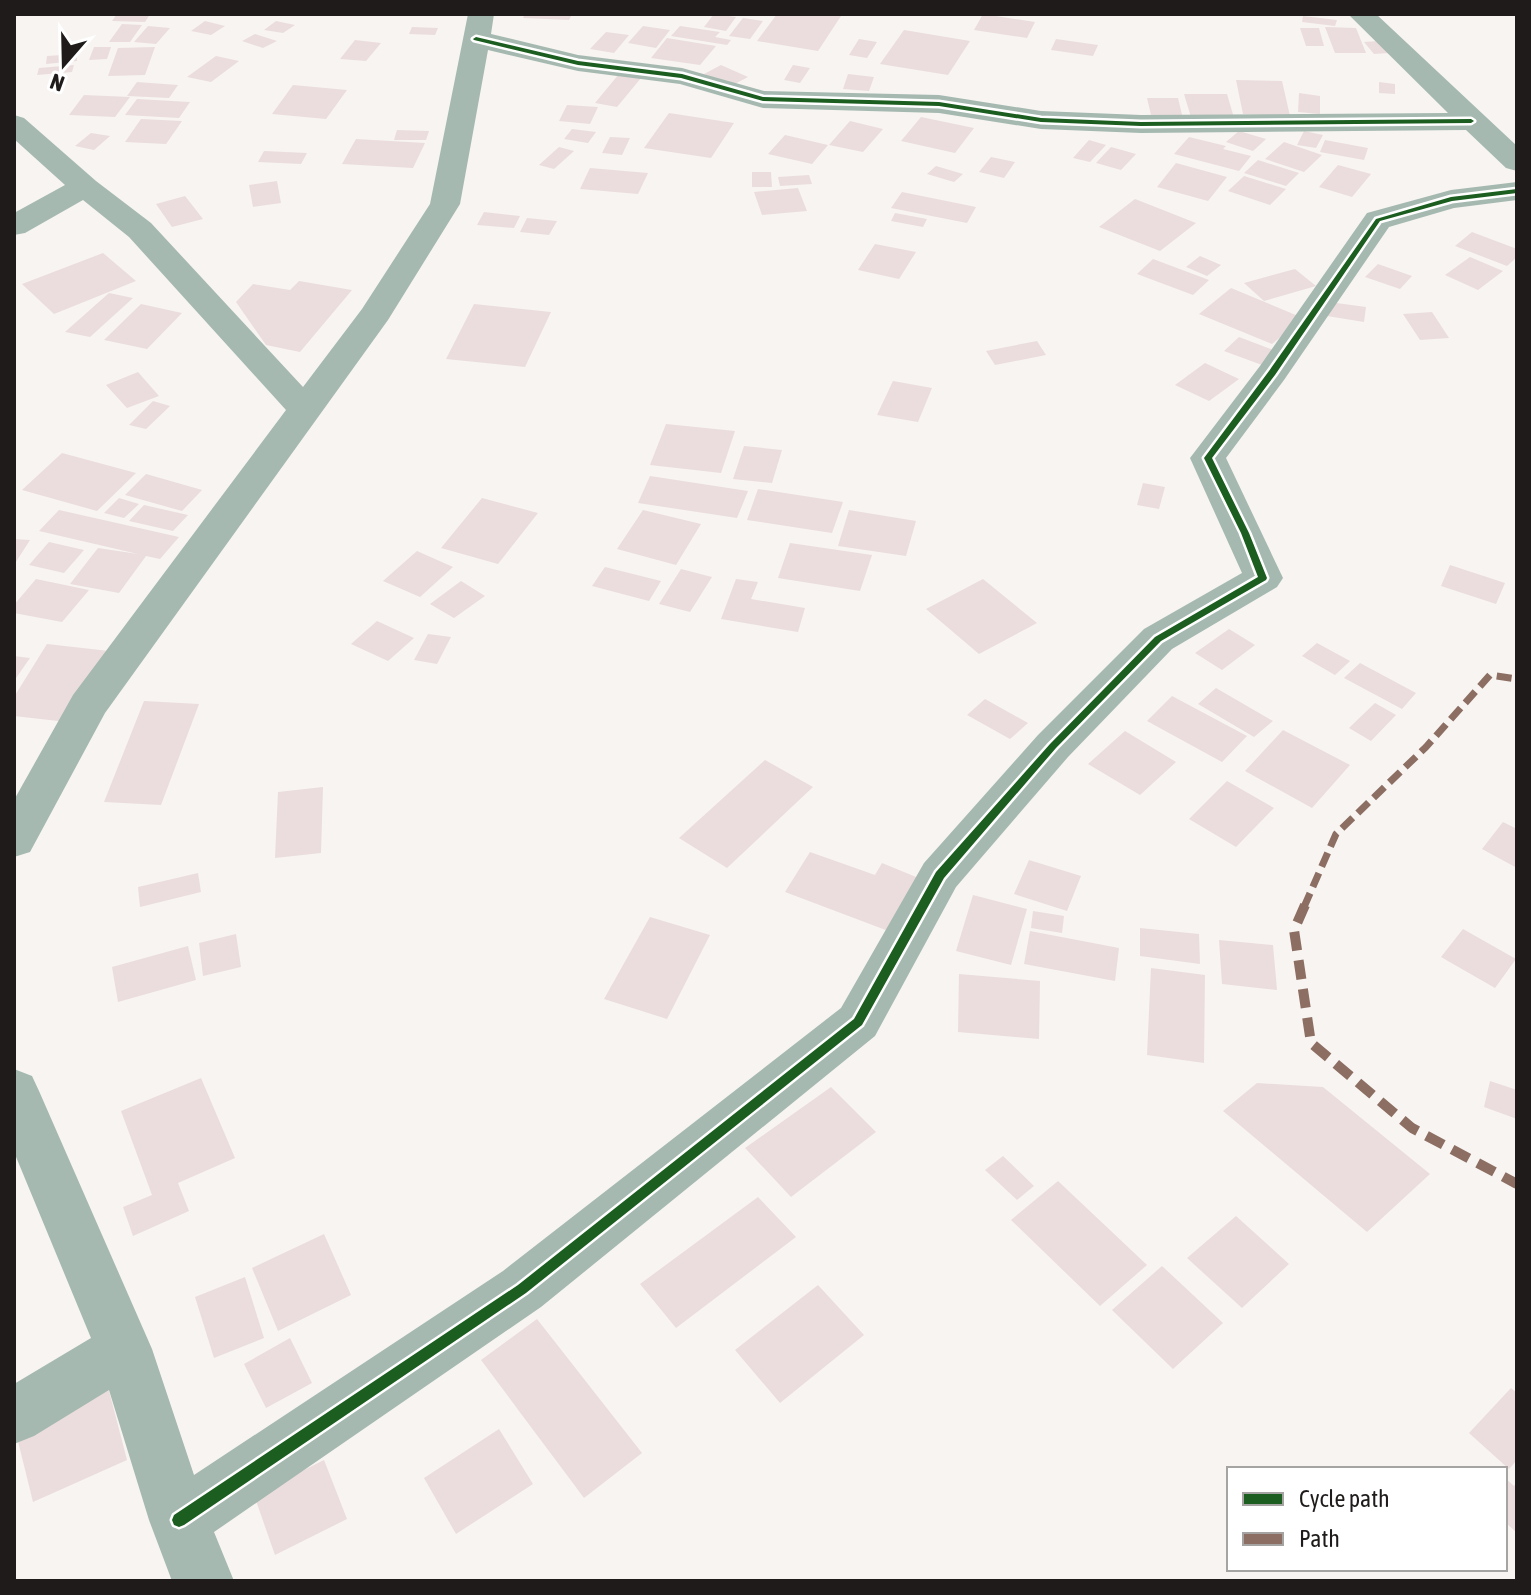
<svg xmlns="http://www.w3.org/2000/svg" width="1531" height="1595" font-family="'Asap Condensed',sans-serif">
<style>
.building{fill:#ebdddd}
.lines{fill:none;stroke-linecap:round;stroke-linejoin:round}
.minor{fill:#a5b9b0;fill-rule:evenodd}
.quiet-far1{stroke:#8d6e63;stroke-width:7;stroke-dasharray:15 7;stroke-linecap:butt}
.quiet{stroke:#8d6e63;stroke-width:10;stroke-dasharray:19 10;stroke-linecap:butt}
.cycleway-casing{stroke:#fff;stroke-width:5}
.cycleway{fill:#1b5e20;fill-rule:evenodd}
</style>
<rect width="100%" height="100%" fill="#f7f4f2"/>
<!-- building -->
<g class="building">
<polygon points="117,14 150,14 145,22 112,21"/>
<polygon points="525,14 572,14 569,20 523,18"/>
<polygon points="714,14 736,17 726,31 704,27"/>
<polygon points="777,14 825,14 841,16 818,51 757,41"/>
<polygon points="983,14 1035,22 1027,38 974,30"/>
<polygon points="1303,16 1337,20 1335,26 1302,22"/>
<polygon points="743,18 763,21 750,39 729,36"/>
<polygon points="205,21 225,26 211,35 191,31"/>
<polygon points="276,21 295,25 283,33 264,30"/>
<polygon points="122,24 142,25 130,42 109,42"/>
<polygon points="148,26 170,28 156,44 134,42"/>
<polygon points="643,26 670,30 656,48 628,43"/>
<polygon points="680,26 720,32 715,37 731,40 727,45 671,36"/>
<polygon points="412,27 438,28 435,35 409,34"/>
<polygon points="1325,27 1356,28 1366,53 1335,53"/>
<polygon points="1300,28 1319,28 1324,46 1306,46"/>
<polygon points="904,30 970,41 948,75 880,64"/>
<polygon points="606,32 629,35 614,53 590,49"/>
<polygon points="255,34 277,41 263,48 242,41"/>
<polygon points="667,38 716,46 700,65 651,58"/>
<polygon points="859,39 877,42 867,58 849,55"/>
<polygon points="1056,39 1098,45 1093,56 1051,50"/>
<polygon points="355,40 381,43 366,61 340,59"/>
<polygon points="1378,41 1389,53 1374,54 1364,42"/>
<polygon points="94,47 111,47 107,59 89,60"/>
<polygon points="155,47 145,75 108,76 118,48"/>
<polygon points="77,54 77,61 46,64 47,56"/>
<polygon points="216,56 239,61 211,82 187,77"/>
<polygon points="74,65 72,72 37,75 39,68"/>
<polygon points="721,65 748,77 731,86 704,74"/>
<polygon points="793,65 810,68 800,83 784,80"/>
<polygon points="619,74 641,78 617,107 595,103"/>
<polygon points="848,74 874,77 869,91 843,89"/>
<polygon points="1236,80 1282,81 1290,116 1243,114"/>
<polygon points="137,82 178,85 169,98 127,96"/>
<polygon points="1379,82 1395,84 1395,94 1379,93"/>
<polygon points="293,85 347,90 326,119 272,114"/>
<polygon points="1299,93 1320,96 1320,114 1298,112"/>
<polygon points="1184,94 1227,94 1234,118 1191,117"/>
<polygon points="84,95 130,97 115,117 69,115"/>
<polygon points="1147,98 1178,98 1183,119 1152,119"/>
<polygon points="137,99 190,102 179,118 125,115"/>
<polygon points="567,105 598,107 590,124 559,121"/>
<polygon points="669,113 734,123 711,158 644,148"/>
<polygon points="921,117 974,128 955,153 901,141"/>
<polygon points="141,119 182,121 166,144 125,142"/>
<polygon points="850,121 883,129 863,152 829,145"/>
<polygon points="572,129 596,132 588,143 564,139"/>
<polygon points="397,130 429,131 426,140 394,140"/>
<polygon points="1239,131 1266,139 1253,151 1226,142"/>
<polygon points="1304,131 1323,135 1316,148 1297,145"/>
<polygon points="91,133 110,136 94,150 75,146"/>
<polygon points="785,135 828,145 812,164 768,154"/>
<polygon points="610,137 630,138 622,155 602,153"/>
<polygon points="1189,137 1226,146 1223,149 1251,156 1239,171 1174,154"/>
<polygon points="356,139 425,143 413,168 342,164"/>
<polygon points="1089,140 1106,145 1090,162 1073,158"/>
<polygon points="1325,140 1368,148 1364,160 1320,152"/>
<polygon points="1284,142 1322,155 1304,172 1265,159"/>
<polygon points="559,147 574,151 554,169 539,165"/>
<polygon points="1111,147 1136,154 1121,170 1096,163"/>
<polygon points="264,151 307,153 301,164 258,162"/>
<polygon points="991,157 1015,162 1004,178 979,172"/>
<polygon points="1258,160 1299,173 1286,186 1244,173"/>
<polygon points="1176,163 1227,177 1208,201 1157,187"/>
<polygon points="1338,165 1371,174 1352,197 1319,187"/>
<polygon points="936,166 963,174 954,182 927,174"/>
<polygon points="590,168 648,173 638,194 580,189"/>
<polygon points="752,172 771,172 772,187 752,187"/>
<polygon points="809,175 812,184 780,186 778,177"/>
<polygon points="1244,176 1286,189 1270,205 1228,191"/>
<polygon points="277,181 281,203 253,207 249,185"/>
<polygon points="798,188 807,211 762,215 754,192"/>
<polygon points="902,192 976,207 967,223 891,208"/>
<polygon points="185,196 203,219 172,227 156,204"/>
<polygon points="1135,199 1196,223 1160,251 1099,227"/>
<polygon points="484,212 520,216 514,228 477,225"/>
<polygon points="895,213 927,219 923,227 891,221"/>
<polygon points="527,218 557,221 549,235 520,232"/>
<polygon points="1472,232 1517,249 1517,257 1507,266 1455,246"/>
<polygon points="875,244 916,252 899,279 858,270"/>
<polygon points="103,253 136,281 54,314 22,284"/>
<polygon points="1200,256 1221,265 1207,276 1186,267"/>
<polygon points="1470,257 1503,271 1478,290 1445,275"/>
<polygon points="1153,259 1209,280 1193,295 1137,274"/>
<polygon points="1378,264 1412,276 1400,289 1365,277"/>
<polygon points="1295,269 1316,286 1264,301 1244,283"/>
<polygon points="299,281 352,290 300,352 266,345 236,302 253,284 290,290"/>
<polygon points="1231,288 1303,318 1272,344 1199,314"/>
<polygon points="109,293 133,298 90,337 65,332"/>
<polygon points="1329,302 1366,307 1364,322 1327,316"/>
<polygon points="141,304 182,313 147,349 104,340"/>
<polygon points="474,304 551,312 525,367 446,359"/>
<polygon points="1432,312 1449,338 1420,340 1403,314"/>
<polygon points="1239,337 1276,351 1262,365 1224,351"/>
<polygon points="1037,341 1046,355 995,365 986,351"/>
<polygon points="1205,363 1239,379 1209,401 1175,385"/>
<polygon points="138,372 159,396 127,408 106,385"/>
<polygon points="893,381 932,388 918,422 877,415"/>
<polygon points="153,401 170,406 146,429 129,425"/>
<polygon points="666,424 735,431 721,473 650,465"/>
<polygon points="744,446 782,450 772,483 733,479"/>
<polygon points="62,453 136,473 97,511 22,490"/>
<polygon points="146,474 202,490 182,511 125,495"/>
<polygon points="650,476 748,491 737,518 638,503"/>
<polygon points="1143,483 1165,487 1159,509 1137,505"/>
<polygon points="758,489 843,502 832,533 747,520"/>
<polygon points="119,498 139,504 124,518 104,513"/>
<polygon points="482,498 538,513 498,564 441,548"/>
<polygon points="144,505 188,515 173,531 129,521"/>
<polygon points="59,510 179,537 160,559 146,556 119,593 70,584 98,548 138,554 39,531"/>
<polygon points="643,510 701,524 676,565 617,549"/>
<polygon points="849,510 916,521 906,556 838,546"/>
<polygon points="14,539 30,540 14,565"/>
<polygon points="49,542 84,550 64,573 29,565"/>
<polygon points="790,543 872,555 860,591 778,578"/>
<polygon points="417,551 453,567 420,597 383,581"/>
<polygon points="1450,565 1505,583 1496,604 1441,586"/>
<polygon points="605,567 661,581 649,601 592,586"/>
<polygon points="681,569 712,577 690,612 659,604"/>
<polygon points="36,579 89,590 62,622 14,613 14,605"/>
<polygon points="736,579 758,582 751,599 805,608 798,632 721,619"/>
<polygon points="983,579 1037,623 979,654 926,609"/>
<polygon points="461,581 485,596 454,618 430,604"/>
<polygon points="377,621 414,638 388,661 351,644"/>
<polygon points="1229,629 1255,645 1222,670 1195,653"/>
<polygon points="428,634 451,637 437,664 414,660"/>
<polygon points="1317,643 1350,661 1335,675 1302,656"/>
<polygon points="47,644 109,651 67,722 14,716 14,697"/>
<polygon points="14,656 30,658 14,681"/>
<polygon points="1360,663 1416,693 1402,709 1344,678"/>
<polygon points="1216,688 1273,721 1254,737 1198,704"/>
<polygon points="1172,696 1247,736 1222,762 1147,721"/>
<polygon points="985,699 1028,723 1010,739 967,715"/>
<polygon points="144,701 199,704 161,805 104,802"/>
<polygon points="1375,703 1396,715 1371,741 1349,728"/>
<polygon points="1283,730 1350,765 1312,808 1245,771"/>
<polygon points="1125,731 1176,762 1140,795 1088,764"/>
<polygon points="765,760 813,787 727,868 679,838"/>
<polygon points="1227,781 1274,808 1236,847 1189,819"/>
<polygon points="323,787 321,853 275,858 278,792"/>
<polygon points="1503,822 1517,829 1517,868 1482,849"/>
<polygon points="810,852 875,875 882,863 921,879 891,932 785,892"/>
<polygon points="1029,860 1081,876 1067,911 1014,894"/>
<polygon points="198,873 201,892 140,907 138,887"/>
<polygon points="973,895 1027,909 1011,965 956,951"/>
<polygon points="1033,911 1064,916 1062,933 1031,928"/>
<polygon points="650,917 710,935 667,1019 604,999"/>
<polygon points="1140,928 1199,934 1200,964 1140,956"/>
<polygon points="1463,929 1516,959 1495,988 1441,957"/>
<polygon points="1030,931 1119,948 1115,981 1024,964"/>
<polygon points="236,934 241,967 203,976 199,943"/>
<polygon points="1219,940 1273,945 1277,990 1222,984"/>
<polygon points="188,946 196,980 118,1002 112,967"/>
<polygon points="1151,968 1205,975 1204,1063 1147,1055"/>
<polygon points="959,974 1040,981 1039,1039 958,1032"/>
<polygon points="201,1078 235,1158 178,1183 189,1211 133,1236 123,1207 152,1195 121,1111"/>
<polygon points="1490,1081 1517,1090 1517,1119 1484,1107"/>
<polygon points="1257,1083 1323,1087 1430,1174 1367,1232 1223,1111"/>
<polygon points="831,1087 876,1132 791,1197 745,1148"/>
<polygon points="1003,1156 1034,1186 1017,1200 985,1170"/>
<polygon points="1058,1181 1147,1265 1100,1306 1011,1220"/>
<polygon points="758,1197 796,1237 676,1328 640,1284"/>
<polygon points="1236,1216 1289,1264 1242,1308 1187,1258"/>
<polygon points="324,1234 351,1295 278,1331 252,1268"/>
<polygon points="1162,1266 1223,1323 1173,1369 1112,1310"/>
<polygon points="245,1277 264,1338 214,1358 195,1297"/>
<polygon points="818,1285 864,1335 780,1403 735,1350"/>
<polygon points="537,1319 642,1453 584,1498 481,1360"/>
<polygon points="290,1338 312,1383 266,1408 244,1364"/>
<polygon points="108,1387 127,1460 33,1502 15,1429"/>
<polygon points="1511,1388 1517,1393 1517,1460 1509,1469 1469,1433"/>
<polygon points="499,1429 533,1484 456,1534 424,1478"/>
<polygon points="324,1460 347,1519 275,1555 254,1495"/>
<polygon points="1505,1478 1514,1486 1517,1482 1517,1533 1505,1522"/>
</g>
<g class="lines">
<!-- minor -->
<g class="minor">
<polygon points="468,14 494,14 491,34 578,55 682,68 764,91 939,95 1041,111 1141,115 1448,113 1348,14 1376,14 1517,146 1517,171 1506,168 1466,130 1141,133 1041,129 939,113 763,108 680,84 578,71 488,50 460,204 388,320 105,713 30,852 14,857 14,800 73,695 286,410 129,237 83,200 25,233 14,235 14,213 65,185 14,139 14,115 24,118 96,181 151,223 303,387 362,309 430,204"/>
<polygon points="1517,182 1517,200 1454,208 1389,227 1284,380 1226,458 1283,578 1277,587 1172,649 1068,757 956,887 875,1036 541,1307 214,1532 234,1581 172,1581 149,1520 109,1390 34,1436 14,1444 14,1384 91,1338 14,1152 14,1069 32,1076 39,1091 152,1349 194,1475 503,1271 841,1008 924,863 1038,735 1144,629 1242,573 1190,458 1260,366 1367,213 1451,190"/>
</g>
<!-- quiet-far1 -->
<polyline class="quiet-far1" points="1304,907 1336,834 1426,747 1490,675 1517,679"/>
<!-- quiet -->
<polyline class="quiet" points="1305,905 1294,930 1311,1043 1412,1128 1517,1184"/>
<defs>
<g id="cycleway">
<polygon points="476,37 578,61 682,74 763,97 939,102 1041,118 1141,122 1471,119 1474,121 1471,123 1141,126 1041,122 939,106 763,101 681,78 578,65 474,40 473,39"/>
<polygon points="1517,189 1517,193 1452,201 1380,221 1275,375 1212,458 1249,533 1267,578 1266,580 1161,641 1056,748 944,878 862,1025 526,1293 184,1525 179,1527 174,1525 172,1520 174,1515 518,1285 854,1019 936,872 1050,744 1155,637 1258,577 1241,533 1204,458 1269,371 1376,219 1451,197"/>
</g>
</defs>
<!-- cycleway casing -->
<use href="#cycleway" class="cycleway-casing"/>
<!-- cycleway -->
<use href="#cycleway" class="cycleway"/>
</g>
<!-- border -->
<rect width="1531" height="1595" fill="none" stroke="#1e1b1a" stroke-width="32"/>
<!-- legend -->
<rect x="1227" y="1467" width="280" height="104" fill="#ffffff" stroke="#a5a4a3" stroke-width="2"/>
<rect x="1243" y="1493" width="40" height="12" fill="#1b5e20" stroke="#a5a4a3" stroke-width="2"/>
<text x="1299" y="1507" font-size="24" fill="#1e1b1a">Cycle path</text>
<rect x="1243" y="1533" width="40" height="12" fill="#8d6e63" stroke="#a5a4a3" stroke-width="2"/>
<text x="1299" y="1547" font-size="24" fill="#1e1b1a">Path</text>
<!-- north arrow -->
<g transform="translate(64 64) rotate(200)" stroke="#ffffff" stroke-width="6" paint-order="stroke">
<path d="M0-6L14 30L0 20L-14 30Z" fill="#1e1b1a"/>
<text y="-12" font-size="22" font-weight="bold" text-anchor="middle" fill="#1e1b1a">N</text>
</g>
</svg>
